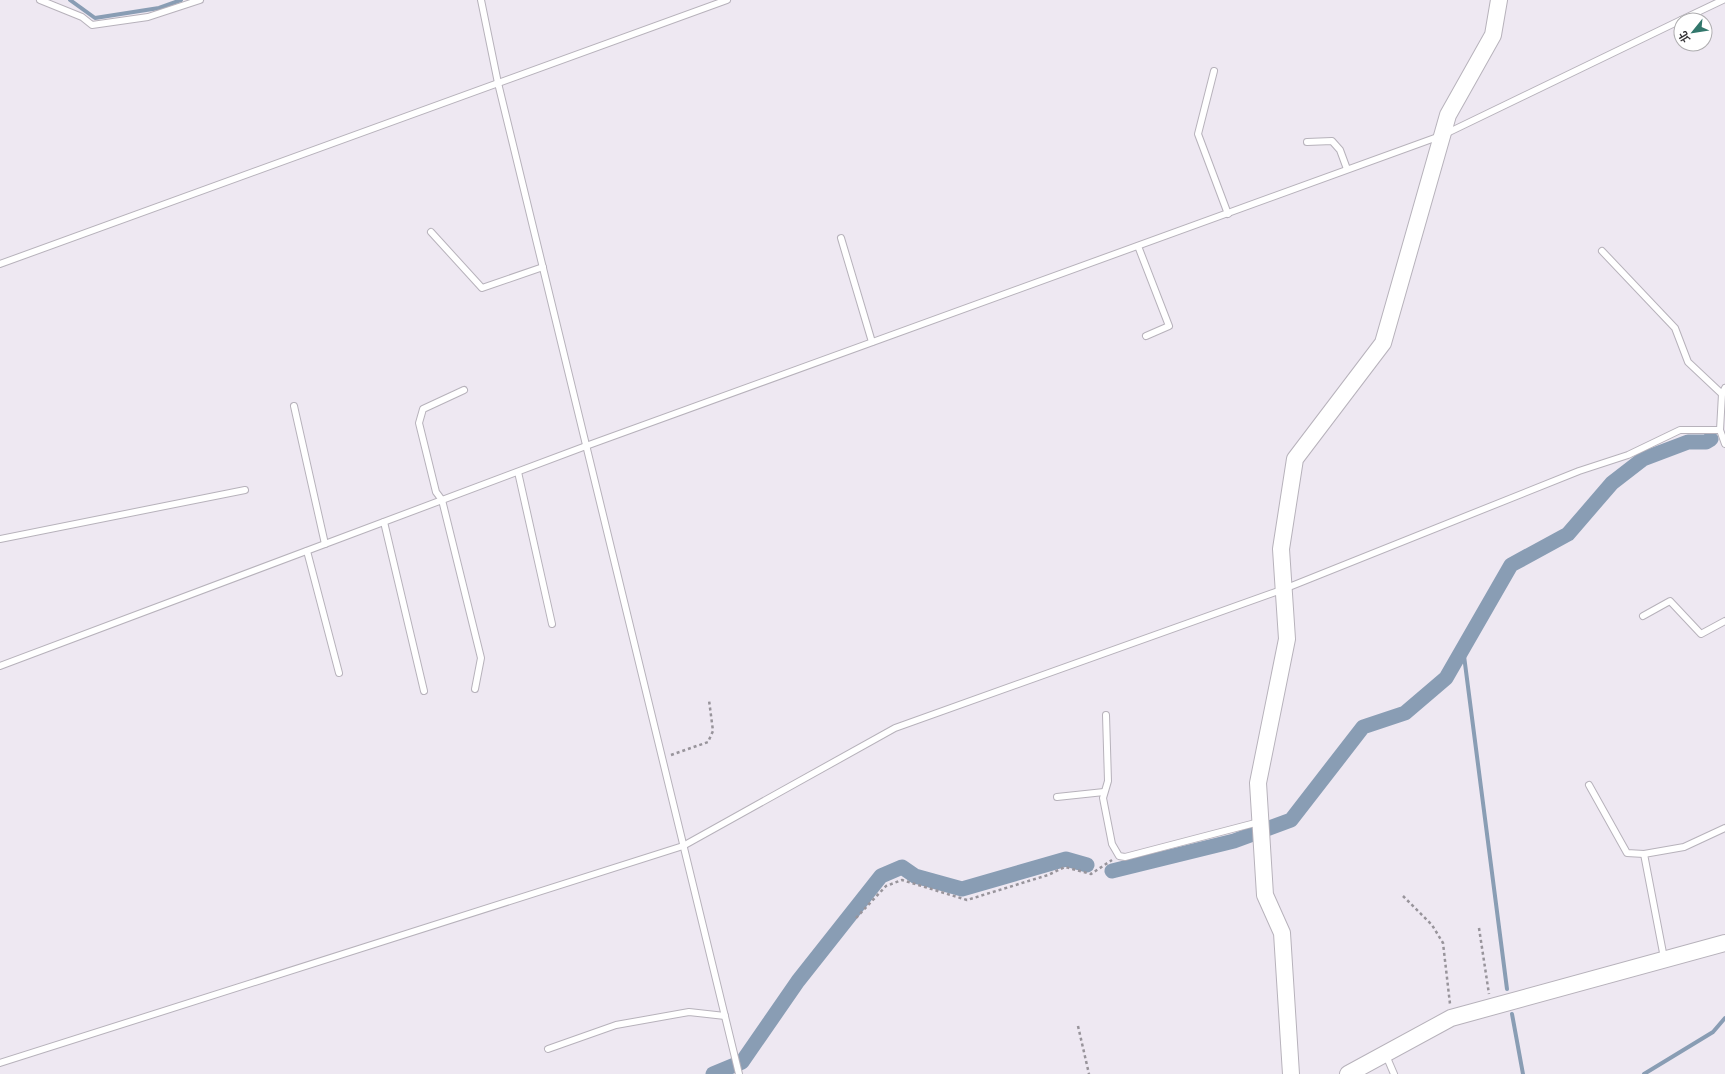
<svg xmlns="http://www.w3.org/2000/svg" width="1725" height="1074" font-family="Lato,'Noto Sans TC',sans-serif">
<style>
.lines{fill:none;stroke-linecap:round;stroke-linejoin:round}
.stream{stroke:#899db4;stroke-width:4}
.canal{stroke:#899db4;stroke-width:15}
.service-casing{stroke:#b7b2bb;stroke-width:8}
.tertiary-casing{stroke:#b7b2bb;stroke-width:18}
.path{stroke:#98949b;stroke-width:2.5;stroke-dasharray:3 3;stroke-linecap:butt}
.service{stroke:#fff;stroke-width:6}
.tertiary{stroke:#fff;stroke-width:16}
</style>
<rect width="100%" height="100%" fill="#eee8f2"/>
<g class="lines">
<!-- stream -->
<g class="stream">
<polyline points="70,0 95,18 159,8 181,0"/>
<polyline points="1463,648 1507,989"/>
<polyline points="1512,1014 1523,1074"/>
<polyline points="1644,1074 1713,1032 1725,1018"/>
</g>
<!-- canal -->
<g class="canal">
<polyline points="1112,871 1234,841 1291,820 1363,727 1405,713 1446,678 1511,565 1568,534 1612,483 1643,459 1688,442 1706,442 1711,439"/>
<polyline points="713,1074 742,1062 798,981 881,876 902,867 915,876 962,889 1066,859 1087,865"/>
</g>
<defs>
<g id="service">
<polyline points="40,0 82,17 92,25 148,17 200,0"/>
<polyline points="481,0 498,83 739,1074"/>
<polyline points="1681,20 1723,0"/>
<polyline points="1214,71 1198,134 1228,214"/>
<polyline points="1307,142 1332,141 1340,150 1347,169"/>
<polyline points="431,232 482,288 543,267"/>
<polyline points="841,238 872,342"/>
<polyline points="1138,246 1169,326 1146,336"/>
<polyline points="1602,251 1675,328 1688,362 1722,394"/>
<polyline points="0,264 727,0"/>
<polyline points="464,390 423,409 419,423 436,492 442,500 481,658 475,689"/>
<polyline points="294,406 325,544"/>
<polyline points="1720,430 1722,394 1725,388"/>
<polyline points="518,472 552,624"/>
<polyline points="384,522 424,691"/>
<polyline points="0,539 245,490"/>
<polyline points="307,551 339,673"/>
<polyline points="1643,616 1670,601 1701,634 1725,621"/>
<polyline points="0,666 586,446 1443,135 1681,20"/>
<polyline points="1106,715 1108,781 1103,798 1112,844 1119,856 1125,857 1259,822"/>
<polyline points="1589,785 1627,853 1644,854"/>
<polyline points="1057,797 1104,792"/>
<polyline points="1664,958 1644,854 1684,847 1725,828"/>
<polyline points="548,1049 616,1025 689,1012 725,1016"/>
<polyline points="1385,1053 1394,1074"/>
<polyline points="0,1063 683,846 895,728 1284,589 1579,471 1628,455 1680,430 1720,430 1725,444"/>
</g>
<g id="tertiary">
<polyline points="1291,1074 1282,933 1265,895 1258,783 1287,639 1281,549 1295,459 1383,343 1448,115 1493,35 1499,0"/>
<polyline points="1348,1074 1451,1018 1725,943"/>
</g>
</defs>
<!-- service casing -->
<use href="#service" class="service-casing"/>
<!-- tertiary casing -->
<use href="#tertiary" class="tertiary-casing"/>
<!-- path -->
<g class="path">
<polyline points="671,755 708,742 713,731 709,700"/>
<polyline points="1403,896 1432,925 1443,943 1450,1004"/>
<polyline points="856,918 886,886 902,880 967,900 1048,875 1065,867 1091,874 1112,860"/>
<polyline points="1479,928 1489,994"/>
<polyline points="1078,1026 1089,1074"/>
</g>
<!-- service -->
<use href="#service" class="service"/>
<!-- tertiary -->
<use href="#tertiary" class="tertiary"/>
</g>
<!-- north arrow -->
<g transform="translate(1693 32) rotate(240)"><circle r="19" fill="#ffffff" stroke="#aeadaf"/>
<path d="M0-3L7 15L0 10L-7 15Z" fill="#32776c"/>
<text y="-6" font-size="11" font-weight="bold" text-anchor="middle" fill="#353336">北</text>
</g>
</svg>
